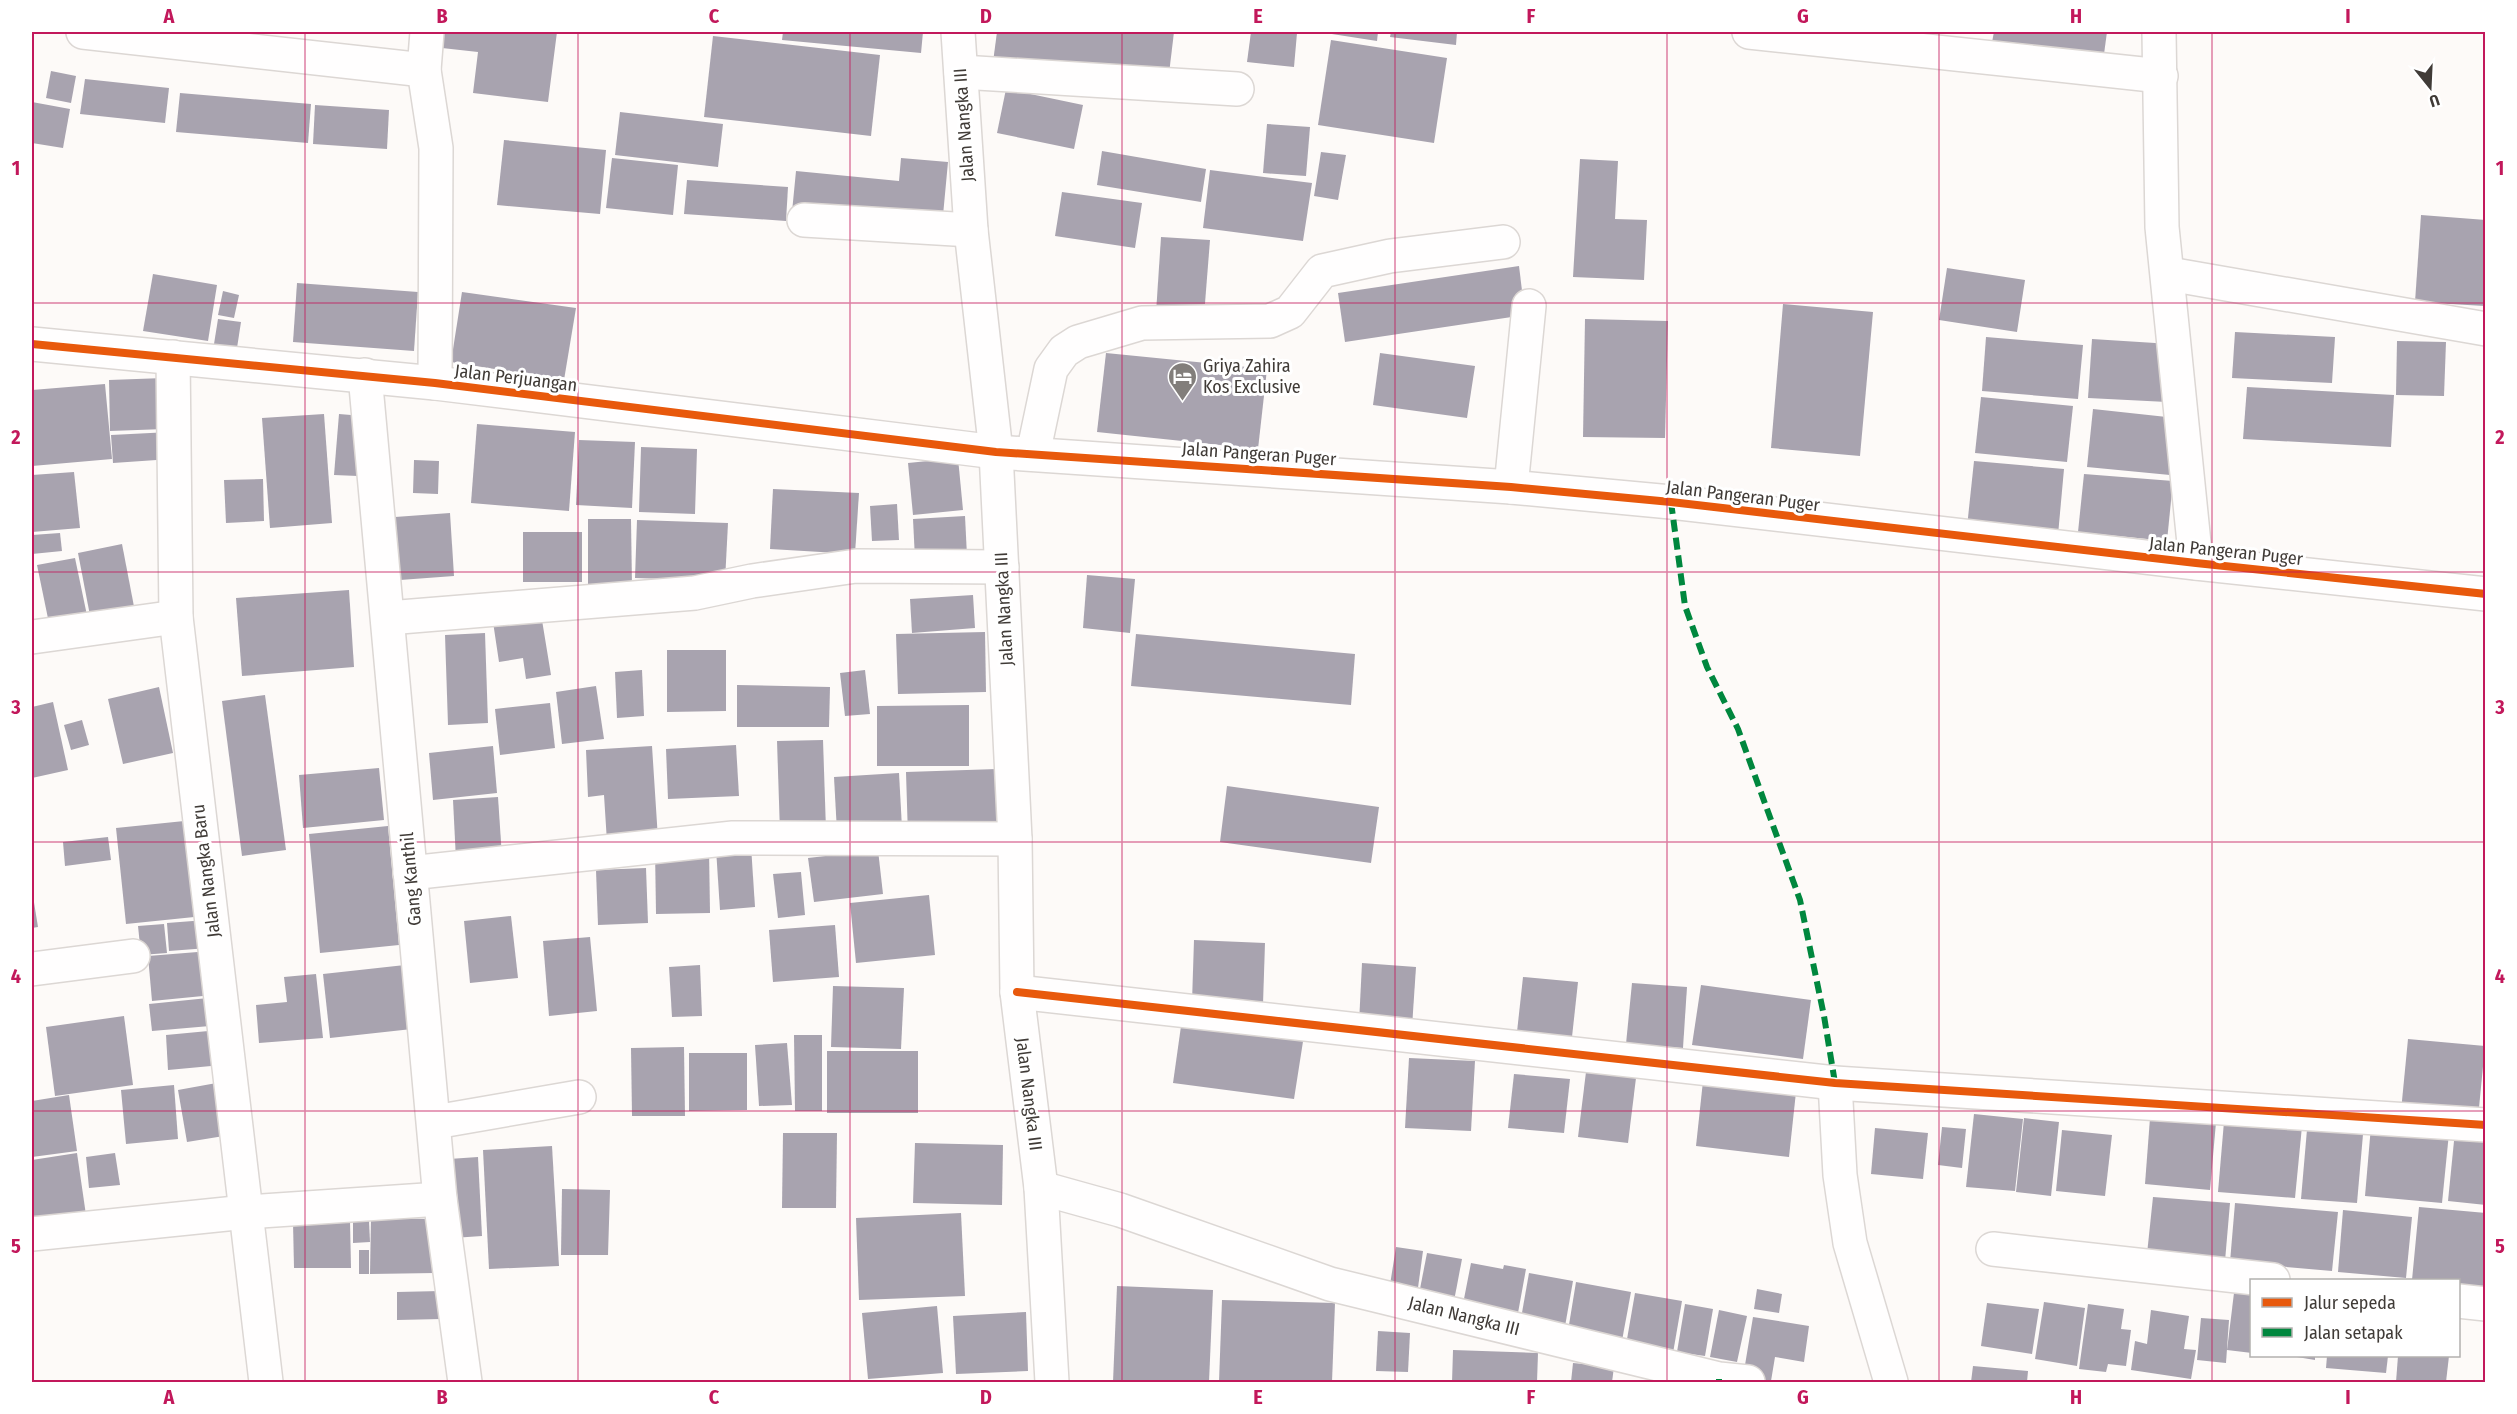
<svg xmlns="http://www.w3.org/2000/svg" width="2517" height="1414" font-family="'Fira Sans Condensed',sans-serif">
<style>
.building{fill:#a8a3af}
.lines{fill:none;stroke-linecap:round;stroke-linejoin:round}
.minor-casing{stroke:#dcd7d4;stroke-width:36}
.minor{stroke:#fffefe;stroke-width:33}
.quiet{stroke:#00873e;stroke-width:6;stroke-dasharray:12 6;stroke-linecap:butt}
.cycleway-casing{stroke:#fff;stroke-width:11}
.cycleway{stroke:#e8590c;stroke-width:8}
.grid{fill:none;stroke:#c2185b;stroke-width:1.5;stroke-opacity:0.55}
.labels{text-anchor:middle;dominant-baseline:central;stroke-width:6;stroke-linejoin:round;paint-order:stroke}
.street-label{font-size:18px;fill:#403b37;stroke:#fff}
.poi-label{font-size:18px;fill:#403b37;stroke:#fff;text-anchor:start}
.neatline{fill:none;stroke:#c2185b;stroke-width:2}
.grid-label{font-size:20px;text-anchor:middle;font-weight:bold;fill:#c2185b}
</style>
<rect width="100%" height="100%" fill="#fdfaf8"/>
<!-- building -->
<g class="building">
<polygon points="435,32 557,32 548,102 473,93 478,52 433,47"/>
<polygon points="783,32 923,32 921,53 782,40"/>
<polygon points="997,32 1174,32 1168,82 993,62"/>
<polygon points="1251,32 1297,33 1294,67 1247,62"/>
<polygon points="1319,32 1378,32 1377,41"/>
<polygon points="1391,32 1457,32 1456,45 1390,37"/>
<polygon points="1994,32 2107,32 2104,54 1992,42"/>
<polygon points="713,36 880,55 871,136 704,117"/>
<polygon points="1331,40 1447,58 1434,143 1318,125"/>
<polygon points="51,71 76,76 71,103 46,98"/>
<polygon points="85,79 169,88 165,123 80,114"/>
<polygon points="1006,89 1083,105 1074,149 997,133"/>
<polygon points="180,93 311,104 308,143 176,132"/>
<polygon points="32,102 70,109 63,148 32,143"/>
<polygon points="315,105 389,110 387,149 313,144"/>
<polygon points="620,112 723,124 718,167 615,155"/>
<polygon points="1267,124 1310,127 1306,176 1263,173"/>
<polygon points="504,140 606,150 600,214 497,205"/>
<polygon points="1102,151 1206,169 1201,202 1097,185"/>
<polygon points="1321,152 1346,155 1338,200 1314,196"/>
<polygon points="612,158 678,165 673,215 606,208"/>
<polygon points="901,158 948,162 942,226 792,212 796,171 899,181"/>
<polygon points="1580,159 1618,161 1615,219 1647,220 1644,280 1573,277"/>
<polygon points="1210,170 1312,183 1303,241 1203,228"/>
<polygon points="687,180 788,187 786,221 684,214"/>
<polygon points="1062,192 1142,203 1135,248 1055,236"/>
<polygon points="2421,215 2486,220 2485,306 2415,302"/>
<polygon points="1161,237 1210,240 1204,316 1156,313"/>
<polygon points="1519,266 1525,315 1345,342 1338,293"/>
<polygon points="1947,268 2025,280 2017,332 1939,320"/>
<polygon points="153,274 217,285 208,341 143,331"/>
<polygon points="297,283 418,292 414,351 293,342"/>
<polygon points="223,291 239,295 234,318 218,315"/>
<polygon points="462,292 576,308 564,380 451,362"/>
<polygon points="1783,304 1873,312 1860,456 1771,448"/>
<polygon points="218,319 241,322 237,348 214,344"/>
<polygon points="1585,319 1668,321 1665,438 1583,437"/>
<polygon points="2235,332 2335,337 2332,383 2232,378"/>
<polygon points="1986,337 2083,345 2078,399 1982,391"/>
<polygon points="2092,339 2171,344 2167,402 2088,398"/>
<polygon points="2397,341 2446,342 2444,396 2396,395"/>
<polygon points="1106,353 1267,369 1258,449 1097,432"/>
<polygon points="1380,353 1475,366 1467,418 1373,405"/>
<polygon points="164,378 165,429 110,431 109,380"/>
<polygon points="105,384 112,459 32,466 32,390"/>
<polygon points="2247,387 2394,395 2391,447 2243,439"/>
<polygon points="1981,397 2073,406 2067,462 1975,453"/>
<polygon points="2093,409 2176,418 2170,475 2087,467"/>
<polygon points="324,414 332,523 270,528 262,418"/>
<polygon points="339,414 363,416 358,476 334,475"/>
<polygon points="477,424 575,432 569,511 471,503"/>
<polygon points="170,432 171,459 113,463 111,435"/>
<polygon points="579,440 635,442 632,508 576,505"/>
<polygon points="641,447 697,449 695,514 639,512"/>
<polygon points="958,458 963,510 913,515 908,463"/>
<polygon points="414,460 439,461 438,494 413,493"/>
<polygon points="1974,461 2064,469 2058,535 1967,527"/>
<polygon points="74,472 80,528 32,532 32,475"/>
<polygon points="2084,474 2173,481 2167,541 2078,532"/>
<polygon points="263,479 264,521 226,523 224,480"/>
<polygon points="773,489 859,493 855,554 770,549"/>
<polygon points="897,504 899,540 872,541 870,506"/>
<polygon points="450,513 454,576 400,580 395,517"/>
<polygon points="965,516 967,556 915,559 913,519"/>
<polygon points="588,519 631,519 632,587 588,587"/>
<polygon points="637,520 728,523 725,581 635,578"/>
<rect x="523" y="532" width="59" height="50"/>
<polygon points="60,533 62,551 32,554 32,535"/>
<polygon points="122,544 136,617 92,626 78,553"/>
<polygon points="75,558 89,625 51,633 37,565"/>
<polygon points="1087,575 1135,579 1130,633 1083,628"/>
<polygon points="349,590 354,667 242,676 236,598"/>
<polygon points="973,595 975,628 912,633 910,599"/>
<polygon points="541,614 551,675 526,679 523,658 499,662 493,622"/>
<polygon points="985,632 986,692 898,694 896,634"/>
<polygon points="485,633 488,723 448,725 445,635"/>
<polygon points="1136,634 1355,654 1351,705 1131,686"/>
<polygon points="667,650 726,650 726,711 667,712"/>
<polygon points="642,670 644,716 617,718 615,672"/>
<polygon points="865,670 870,714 845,716 840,673"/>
<polygon points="737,685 830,687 829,727 737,727"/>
<polygon points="596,686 604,739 562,744 556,692"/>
<polygon points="159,687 173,753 123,764 108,699"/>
<polygon points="265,695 286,850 242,856 222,701"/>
<polygon points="53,702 68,770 32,778 32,707"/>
<polygon points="550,703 555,748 500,755 495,709"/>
<polygon points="969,705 969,766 877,766 877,706"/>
<polygon points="82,720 89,745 71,750 64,725"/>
<polygon points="823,740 826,830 780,832 777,741"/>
<polygon points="736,745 739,796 668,799 666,749"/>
<polygon points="493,746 497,793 433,800 429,753"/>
<polygon points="652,746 658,839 607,842 604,795 588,797 586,750"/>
<polygon points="379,768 384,820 303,828 299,775"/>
<polygon points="997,769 1000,834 908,837 906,772"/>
<polygon points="899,773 902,828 837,832 834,777"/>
<polygon points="1227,786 1379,807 1371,863 1220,842"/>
<polygon points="498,797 502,857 456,860 453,800"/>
<polygon points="194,820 204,916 126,924 116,828"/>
<polygon points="388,826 399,945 320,953 309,834"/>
<polygon points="108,837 111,860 65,866 63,842"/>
<polygon points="751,846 755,907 720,910 716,849"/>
<polygon points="709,849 710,913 656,914 655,850"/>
<polygon points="878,850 883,894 814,902 808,858"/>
<polygon points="646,868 648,923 598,925 596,870"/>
<polygon points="801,872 805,915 778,918 773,874"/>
<polygon points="32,890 38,927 32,928"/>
<polygon points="929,895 935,955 856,963 850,903"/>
<polygon points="511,916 518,978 470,983 464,921"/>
<polygon points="206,920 208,948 169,951 167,923"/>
<polygon points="164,924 167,953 141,955 138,926"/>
<polygon points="835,925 839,977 773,982 769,930"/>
<polygon points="590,937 597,1011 549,1016 543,941"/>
<polygon points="1194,940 1265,943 1263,1004 1192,1002"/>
<polygon points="210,951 213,995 152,1001 148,956"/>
<polygon points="1362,963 1416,967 1412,1027 1359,1023"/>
<polygon points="405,965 412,1029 330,1038 323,974"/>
<polygon points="700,965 702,1016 672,1017 669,967"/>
<polygon points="316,974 323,1038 259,1043 256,1005 287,1002 284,977"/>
<polygon points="1523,977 1578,982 1572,1037 1517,1032"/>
<polygon points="1632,983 1687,987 1683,1048 1626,1044"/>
<polygon points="1701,985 1811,1000 1803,1059 1692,1045"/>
<polygon points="833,986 904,988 901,1049 831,1047"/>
<polygon points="208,998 210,1026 152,1031 149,1004"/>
<polygon points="124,1016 133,1085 55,1096 46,1027"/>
<polygon points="1182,1019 1304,1035 1294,1099 1173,1083"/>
<polygon points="219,1030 222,1065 168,1070 166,1035"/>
<polygon points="794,1035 822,1035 822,1111 795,1111"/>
<polygon points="2408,1039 2485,1046 2478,1118 2401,1111"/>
<polygon points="787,1043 792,1105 759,1106 755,1045"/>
<polygon points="684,1047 685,1116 632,1116 631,1048"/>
<rect x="827" y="1051" width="91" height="62"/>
<polygon points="689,1053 747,1053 747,1110 689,1111"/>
<polygon points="1409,1058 1475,1061 1471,1131 1405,1128"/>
<polygon points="1586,1072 1636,1078 1628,1143 1578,1137"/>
<polygon points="1514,1074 1570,1079 1564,1133 1508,1128"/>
<polygon points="1703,1081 1796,1092 1789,1157 1696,1146"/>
<polygon points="222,1082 230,1135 187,1142 178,1090"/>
<polygon points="174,1085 178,1139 126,1144 121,1090"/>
<polygon points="69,1095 77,1151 32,1157 32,1101"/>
<polygon points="2151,1105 2217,1111 2210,1190 2145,1184"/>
<polygon points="2225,1110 2303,1116 2295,1198 2218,1192"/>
<polygon points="1974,1114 2023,1119 2015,1191 1966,1187"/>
<polygon points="2024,1118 2059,1122 2051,1196 2016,1192"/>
<polygon points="2308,1118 2364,1123 2357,1203 2301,1199"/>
<polygon points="2371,1126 2449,1133 2442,1203 2365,1196"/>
<polygon points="1942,1127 1966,1129 1962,1168 1938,1165"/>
<polygon points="1875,1128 1928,1133 1923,1179 1871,1174"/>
<polygon points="2062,1130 2112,1135 2105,1196 2056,1191"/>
<polygon points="2455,1131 2486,1134 2486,1205 2448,1201"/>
<polygon points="783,1133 837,1133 836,1208 782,1208"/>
<polygon points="915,1143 1003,1145 1002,1205 913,1203"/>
<polygon points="552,1146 559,1266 489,1269 483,1150"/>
<polygon points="77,1153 86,1215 32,1223 32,1160"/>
<polygon points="115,1153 120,1185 89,1188 86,1157"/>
<polygon points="478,1157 482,1236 453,1238 449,1159"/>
<polygon points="562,1189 610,1190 608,1255 561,1255"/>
<polygon points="2153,1197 2230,1203 2225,1261 2147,1254"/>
<polygon points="2235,1203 2338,1212 2332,1271 2230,1262"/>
<polygon points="2419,1207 2486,1213 2486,1287 2458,1285 2458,1280 2412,1280"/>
<polygon points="2343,1210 2412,1217 2406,1278 2338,1272"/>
<polygon points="961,1213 965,1296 859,1300 856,1218"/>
<polygon points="371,1218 435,1219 435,1273 370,1274"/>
<polygon points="350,1221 351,1268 294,1268 293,1222"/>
<polygon points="353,1221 369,1221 370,1242 353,1243"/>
<polygon points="1396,1247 1423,1251 1417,1295 1389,1291"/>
<rect x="359" y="1250" width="10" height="24"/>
<polygon points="1427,1253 1462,1259 1454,1301 1419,1294"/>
<polygon points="1471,1263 1503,1269 1504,1265 1526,1269 1518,1313 1463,1304"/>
<polygon points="1529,1273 1573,1281 1564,1332 1520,1324"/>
<polygon points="1576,1282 1631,1292 1621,1346 1567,1337"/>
<polygon points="1117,1286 1213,1290 1209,1382 1113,1382"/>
<polygon points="1757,1289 1782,1294 1779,1313 1754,1309"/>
<polygon points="441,1291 441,1319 397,1320 397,1292"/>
<polygon points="1635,1293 1682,1301 1673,1353 1626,1345"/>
<polygon points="2234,1293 2252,1294 2252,1353 2227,1350"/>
<polygon points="1222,1300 1335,1303 1332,1382 1219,1382"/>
<polygon points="2044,1302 2085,1308 2077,1366 2035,1359"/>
<polygon points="1987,1303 2039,1309 2032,1354 1981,1346"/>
<polygon points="1685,1304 1713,1309 1705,1356 1677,1352"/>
<polygon points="2088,1304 2124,1309 2121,1329 2131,1330 2126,1366 2108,1364 2106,1372 2079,1369"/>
<polygon points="937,1306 943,1373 868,1379 862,1313"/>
<polygon points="1719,1310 1747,1316 1737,1362 1710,1357"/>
<polygon points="2151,1310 2189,1316 2184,1349 2196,1350 2191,1379 2131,1370 2135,1341 2147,1344"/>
<polygon points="1026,1312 1028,1371 956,1374 953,1316"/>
<polygon points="1753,1317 1809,1326 1804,1362 1775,1357 1771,1381 1743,1377"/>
<polygon points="2201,1318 2229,1320 2226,1363 2197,1360"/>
<polygon points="1378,1331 1410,1333 1408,1372 1376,1371"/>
<polygon points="1453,1350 1538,1353 1537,1382 1452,1382"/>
<polygon points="2291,1356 2315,1356 2315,1360"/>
<polygon points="2327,1356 2388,1356 2386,1373 2326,1368"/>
<polygon points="2398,1356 2449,1356 2446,1382 2396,1382"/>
<polygon points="1573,1363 1614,1367 1612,1382 1571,1382"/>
<polygon points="1973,1366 2028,1371 2027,1382 1971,1382"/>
</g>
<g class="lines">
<defs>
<g id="minor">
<polyline points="83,32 424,70"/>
<polyline points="427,32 424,70 436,148 435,383"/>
<polyline points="958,32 971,230 996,452 1015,839 1017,992 1041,1188 1052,1382"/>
<polyline points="1749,32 2161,76"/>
<polyline points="2159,32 2162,227 2196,563"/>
<polyline points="961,72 1237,89"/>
<polyline points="804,220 971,230"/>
<polyline points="2169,274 2486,329"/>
<polyline points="32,344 435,383 996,452 1511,487 1671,502 2196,563 2486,594"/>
<polyline points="173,357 176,617 266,1382"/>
<polyline points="365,375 440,1199 465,1382"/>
<polyline points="1033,454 1051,369 1064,351 1078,342 1142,323 1270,321 1290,312 1322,271 1390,256 1503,242"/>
<polyline points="1511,487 1529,306"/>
<polyline points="388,618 695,593 752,581 856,566 1002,567"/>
<polyline points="32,637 176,617"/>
<polyline points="410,873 733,838 1015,839"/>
<polyline points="32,969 133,956"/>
<polyline points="1017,992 1835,1083 2486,1125"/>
<polyline points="1835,1083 1840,1175 1850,1243 1891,1382"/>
<polyline points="435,1122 579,1097"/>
<polyline points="1041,1188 1120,1210 1330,1284 1719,1379 1748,1382"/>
<polyline points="32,1234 246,1212 440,1199"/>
<polyline points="1993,1249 2273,1280"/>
<polyline points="2458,1301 2486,1304"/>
</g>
</defs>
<!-- minor casing -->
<use href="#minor" class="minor-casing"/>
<!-- minor -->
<use href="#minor" class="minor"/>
<!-- quiet -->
<g class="quiet">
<polyline points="1671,502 1685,606 1707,667 1738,729 1800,900 1824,1016 1835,1083"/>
<polyline points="1719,1382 1719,1379"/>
</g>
<defs>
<g id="cycleway">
<polyline points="32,344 435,383 996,452 1511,487 1671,502 2196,563 2486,594"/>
<polyline points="1017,992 1835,1083 2486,1125"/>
</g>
</defs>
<!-- cycleway casing -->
<use href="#cycleway" class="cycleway-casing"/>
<!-- cycleway -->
<use href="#cycleway" class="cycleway"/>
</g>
<!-- grid -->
<path class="grid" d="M305,32V1382M578,32V1382M850,32V1382M1122,32V1382M1395,32V1382M1667,32V1382M1939,32V1382M2212,32V1382M32,303H2486M32,572H2486M32,842H2486M32,1111H2486"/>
<!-- icons -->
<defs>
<symbol id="hotel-pin" viewBox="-11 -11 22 30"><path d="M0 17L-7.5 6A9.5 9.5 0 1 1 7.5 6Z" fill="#827e7b" stroke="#fff"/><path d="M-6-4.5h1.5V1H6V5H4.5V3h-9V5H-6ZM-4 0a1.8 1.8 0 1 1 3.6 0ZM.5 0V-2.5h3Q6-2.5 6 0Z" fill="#fff"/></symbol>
</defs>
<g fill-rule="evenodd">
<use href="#hotel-pin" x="1166" y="360" width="33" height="45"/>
</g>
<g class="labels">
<!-- street labels -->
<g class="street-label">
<text transform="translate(964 125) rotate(-94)">Jalan Nangka III</text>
<text transform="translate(516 378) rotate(7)">Jalan Perjuangan</text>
<text transform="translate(1259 454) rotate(4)">Jalan Pangeran Puger</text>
<text transform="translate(1743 496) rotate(7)">Jalan Pangeran Puger</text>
<text transform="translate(2226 551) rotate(6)">Jalan Pangeran Puger</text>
<text transform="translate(1004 609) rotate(-93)">Jalan Nangka III</text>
<text transform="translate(206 871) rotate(-97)">Jalan Nangka Baru</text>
<text transform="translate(411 879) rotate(-95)">Gang Kanthil</text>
<text transform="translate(1029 1094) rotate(83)">Jalan Nangka III</text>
<text transform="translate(1464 1316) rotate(14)">Jalan Nangka III</text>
</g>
<!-- poi labels -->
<g class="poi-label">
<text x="1203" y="366">Griya Zahira<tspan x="1203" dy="21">Kos Exclusive</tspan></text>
</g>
</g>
<!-- border -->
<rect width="2517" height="1414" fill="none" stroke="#ffffff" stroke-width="66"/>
<!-- legend -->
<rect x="2250" y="1279" width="210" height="78" fill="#ffffff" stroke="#b3b1af" stroke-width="1.5"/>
<rect x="2262" y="1298" width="30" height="9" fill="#e8590c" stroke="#b3b1af" stroke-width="1.5"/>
<text x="2304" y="1309" font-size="18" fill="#403b37">Jalur sepeda</text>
<rect x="2262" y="1328" width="30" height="9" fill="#00873e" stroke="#b3b1af" stroke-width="1.5"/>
<text x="2304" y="1339" font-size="18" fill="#403b37">Jalan setapak</text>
<!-- north arrow -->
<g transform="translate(2430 87) rotate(162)" stroke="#ffffff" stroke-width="4.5" paint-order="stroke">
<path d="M0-4.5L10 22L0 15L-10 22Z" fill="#403b37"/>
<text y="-9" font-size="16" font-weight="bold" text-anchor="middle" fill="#403b37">U</text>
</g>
<rect x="33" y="33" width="2451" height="1348" class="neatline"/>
<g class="grid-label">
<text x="169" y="23">A</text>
<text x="442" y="23">B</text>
<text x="714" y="23">C</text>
<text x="986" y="23">D</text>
<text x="1258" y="23">E</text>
<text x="1531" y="23">F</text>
<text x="1803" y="23">G</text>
<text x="2076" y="23">H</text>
<text x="2348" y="23">I</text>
<text x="16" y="175">1</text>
<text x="2500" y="175">1</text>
<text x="16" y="444">2</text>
<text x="2500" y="444">2</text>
<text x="16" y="714">3</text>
<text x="2500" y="714">3</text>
<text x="16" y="983">4</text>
<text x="2500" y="983">4</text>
<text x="16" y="1253">5</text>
<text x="2500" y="1253">5</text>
<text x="169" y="1404">A</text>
<text x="442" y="1404">B</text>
<text x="714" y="1404">C</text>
<text x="986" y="1404">D</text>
<text x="1258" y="1404">E</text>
<text x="1531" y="1404">F</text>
<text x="1803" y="1404">G</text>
<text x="2076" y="1404">H</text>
<text x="2348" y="1404">I</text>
</g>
</svg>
